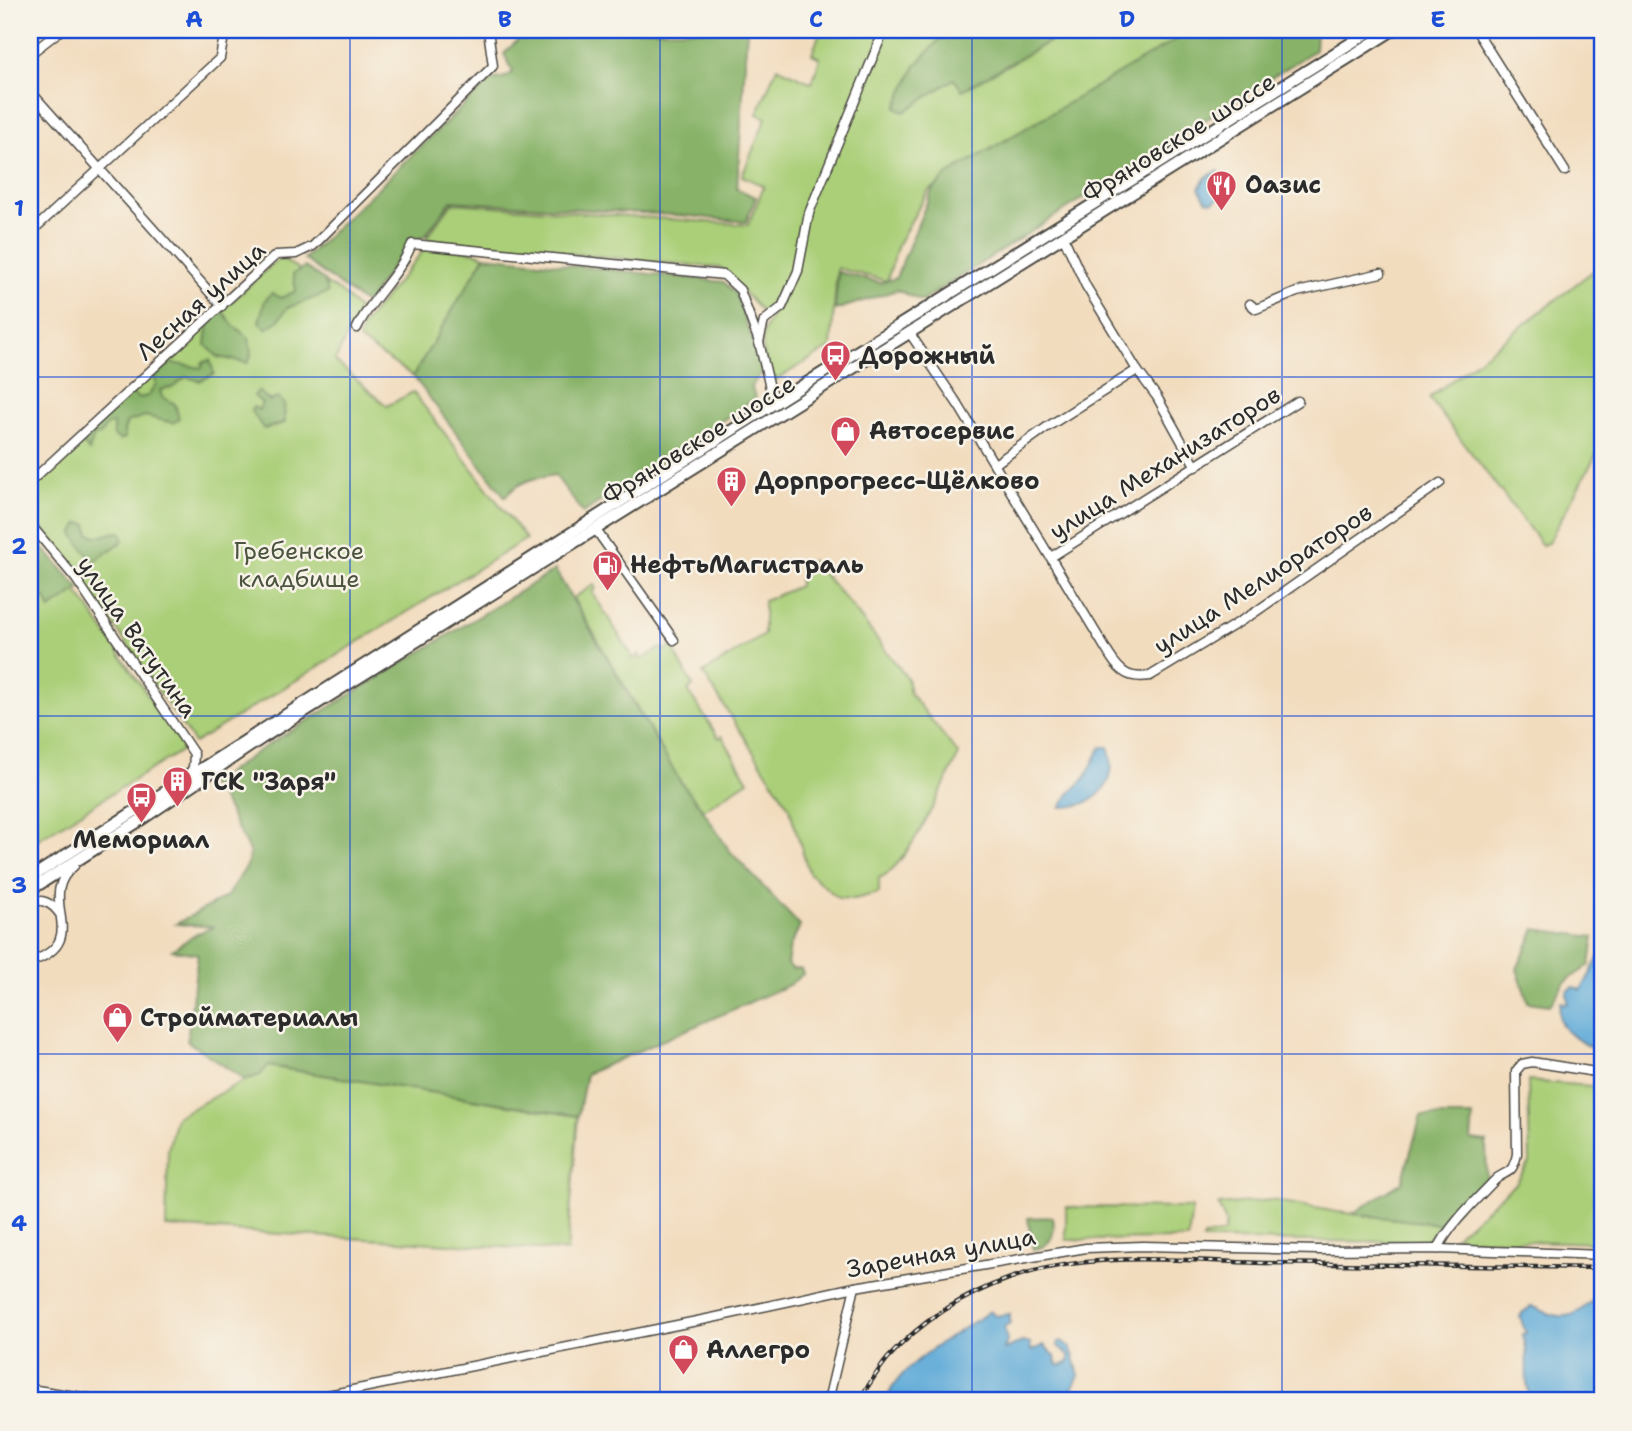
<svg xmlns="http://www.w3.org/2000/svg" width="1632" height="1431" font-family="'Shantell Sans',sans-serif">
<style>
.green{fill:#aacf78;stroke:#6a7d52;stroke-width:2}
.forest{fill:#87b268;stroke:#596e4a;stroke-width:2}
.water{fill:#5faad8;stroke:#456a82;stroke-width:2}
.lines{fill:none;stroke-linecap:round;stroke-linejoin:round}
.minor-casing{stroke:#494641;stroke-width:11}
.major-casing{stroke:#494641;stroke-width:14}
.minor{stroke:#fff;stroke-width:8}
.major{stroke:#fff;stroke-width:10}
.rail-casing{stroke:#2b2b2b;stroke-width:4.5}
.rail{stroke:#f7f3e8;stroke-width:2;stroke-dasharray:5;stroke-linecap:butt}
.grid{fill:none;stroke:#1d4ed8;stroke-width:2;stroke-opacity:0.55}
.labels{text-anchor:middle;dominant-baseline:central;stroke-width:5;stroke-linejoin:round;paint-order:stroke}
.street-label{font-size:24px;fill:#2b2b2b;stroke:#f7f3e8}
.poi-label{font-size:24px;font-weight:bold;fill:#2b2b2b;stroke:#f7f3e8;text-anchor:start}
.park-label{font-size:24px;fill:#4b543e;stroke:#f7f3e8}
.neatline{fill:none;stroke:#1d4ed8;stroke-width:2.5}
.grid-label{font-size:23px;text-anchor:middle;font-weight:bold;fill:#1d4ed8}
</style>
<rect width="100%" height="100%" fill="#f7f3e8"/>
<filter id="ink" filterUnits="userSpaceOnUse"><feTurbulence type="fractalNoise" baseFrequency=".0143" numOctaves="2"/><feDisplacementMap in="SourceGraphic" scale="14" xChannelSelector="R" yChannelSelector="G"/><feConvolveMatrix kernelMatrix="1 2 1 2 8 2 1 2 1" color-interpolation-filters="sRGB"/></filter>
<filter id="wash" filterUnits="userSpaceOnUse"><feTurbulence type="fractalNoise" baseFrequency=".00686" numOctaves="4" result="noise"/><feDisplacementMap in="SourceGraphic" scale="28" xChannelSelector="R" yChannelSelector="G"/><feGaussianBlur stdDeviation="1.57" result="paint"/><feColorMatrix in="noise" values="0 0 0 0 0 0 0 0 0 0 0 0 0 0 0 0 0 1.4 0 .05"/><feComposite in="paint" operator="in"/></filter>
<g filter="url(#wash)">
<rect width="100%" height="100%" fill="#f2dcbe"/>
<!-- green -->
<g class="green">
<path d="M821,30H948L946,34L954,79L963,90L1070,30H1192L928,191L898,244L887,281L837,268L831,347L772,382C761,344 755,338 780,303L769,313H763L721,268L428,240L427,237L452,203L748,225L764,186L742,176L766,118L757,114L777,67L812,83L820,58L812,54Z"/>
<polygon points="426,247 471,251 485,256 413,376 359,340 362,326"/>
<polygon points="279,258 340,291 359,310 335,361 387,406 413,392 526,539 194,743 86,584 30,512 30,488"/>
<polygon points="1602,264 1602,444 1548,543 1542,545 1429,398"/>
<polygon points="30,534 84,601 184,749 30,844"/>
<path d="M812,561L849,603L907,678L910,693L959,755C944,783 907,869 879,878V893L854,899L838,898L809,873L789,807L703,673L764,635V601L799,586L801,567L810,572Z"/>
<polygon points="594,585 596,589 592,592 631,654 632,660 639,654 641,660 661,648 664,651 672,646 693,686 688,691 719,738 722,736 748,781 703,810 680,781 573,598"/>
<polygon points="267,1066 578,1116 567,1251 166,1227 168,1150 176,1117 245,1080 260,1075"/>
<polygon points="1528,1081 1602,1087 1602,1243 1452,1239 1516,1183 1530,1161"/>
<polygon points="1271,1200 1337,1212 1440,1224 1426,1242 1203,1240 1204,1237 1224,1233 1226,1223 1218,1205"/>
<polygon points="1066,1207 1192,1208 1188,1239 1066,1240"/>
</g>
<!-- forest -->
<g class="forest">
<polygon points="527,30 747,30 737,189 756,197 746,222 690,216 451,201 424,237 411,240 366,304 304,259 490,80 506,77 513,72 504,54"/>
<polygon points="948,30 1070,30 962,90 954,79 904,112 896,107 916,65"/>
<polygon points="1192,30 1316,30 1315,50 922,301 897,290 835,310 838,272 881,283 896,278 931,192 948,174"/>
<path d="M485,256L724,282L736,294L763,370L751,387L756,398L583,513L555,475C535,478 519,480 505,497L413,376Z"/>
<polygon points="305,267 324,280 328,293 287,308 278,321 266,329 259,322 265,300 272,293 281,298 296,291 293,274"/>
<polygon points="221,309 234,326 249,338 251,355 248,363 218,357 206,345 209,320"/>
<polygon points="210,360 214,374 200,381 186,377 173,387 160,390 162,397 175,404 179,419 173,423 145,416 127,422 124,430 125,438 120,440 114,436 113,424 107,425 100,435 94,436 89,451 83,443 64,460 59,459 131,393 138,398 148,396 156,384 154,377 171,363 202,368 202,363"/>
<polygon points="258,391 270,401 278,398 284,403 285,423 264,429 251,411 253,407 259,410 262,403 254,396"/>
<path d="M79,523L87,524L89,534C106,540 107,531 121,532L123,541L93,562L73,534Z"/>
<polygon points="30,537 33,537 80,589 50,609 46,598 39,599 33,587 40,569 33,562 30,564"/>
<polygon points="555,570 680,781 703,810 729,850 800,926 790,946 787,964 793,969 801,969 803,974 789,985 586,1074 578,1116 268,1066 260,1075 245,1080 187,1041 198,954 172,950 198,933 215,927 176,924 226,897 247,866 250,853 218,791 207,783 221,775 228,783 226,774 258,751"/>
<polygon points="1535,929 1594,937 1590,965 1565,982 1550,1005 1528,1002 1517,969"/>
<polygon points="1421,1116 1473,1116 1471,1140 1486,1142 1487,1181 1440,1224 1352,1214 1402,1182"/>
<path d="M1053,1217C1056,1235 1051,1246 1033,1250L1028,1218Z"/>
</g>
<!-- water -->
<g class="water">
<path d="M1218,171L1226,177C1230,189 1223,198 1212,202L1206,200L1199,188L1206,177Z"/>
<path d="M1101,747H1108C1121,783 1096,807 1061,807L1068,795L1085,778Z"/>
<path d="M1602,951V1050H1597C1576,1040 1552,1029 1561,1002L1567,1004L1568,1002L1567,992L1573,987L1581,990C1589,977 1595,964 1602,951Z"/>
<path d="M1595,1300L1602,1301V1401H1532C1521,1381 1532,1356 1522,1334L1526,1333L1520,1317L1522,1313L1532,1306C1548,1314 1564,1322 1581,1310C1586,1305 1588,1303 1595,1300Z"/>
<path d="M990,1311L995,1316L1010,1314V1323L1004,1327L1007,1341L1004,1349L1022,1342L1030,1343L1031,1351L1044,1345L1055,1356L1056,1364L1061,1366L1069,1362V1355L1058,1346V1343L1061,1341C1075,1347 1075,1363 1079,1376L1068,1396L1074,1400L1080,1397L1083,1401H887C893,1367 963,1330 990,1311Z"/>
</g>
</g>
<g filter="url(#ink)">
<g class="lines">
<defs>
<g id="minor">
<polyline points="1476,30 1565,171"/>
<polyline points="30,54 61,30"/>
<polyline points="30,91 222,306"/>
<polyline points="30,233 220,58 225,30"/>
<polyline points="1063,236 1086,286 1137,370 1157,397 1196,467"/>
<polyline points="1250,304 1256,309 1297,292 1381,273"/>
<path d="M357,328C372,297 399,276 412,244L724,275L740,290L759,342L770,388L777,402"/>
<path d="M909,332L959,406L1110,656C1121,673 1129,679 1150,676L1254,613L1440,483"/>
<polyline points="759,342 764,321 782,307 798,271 809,213 884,30"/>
<polyline points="995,464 1047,427 1137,370"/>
<polyline points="30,482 276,255 296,254 313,246 493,66 488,30"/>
<polyline points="30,524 76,579 194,754 193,768 188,775"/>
<polyline points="596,530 674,640"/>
<polyline points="1051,557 1298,401"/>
<path d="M30,900C43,900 51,902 59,913"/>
<path d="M30,962C95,940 33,899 74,866"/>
<path d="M1438,1249C1449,1225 1476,1200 1494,1181C1505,1169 1512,1178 1517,1154L1516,1071L1522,1064L1532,1062L1602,1073"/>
<polyline points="30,1389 108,1401"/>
<polyline points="298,1401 712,1318 855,1287 1086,1248 1143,1246 1319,1250 1438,1249 1602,1255"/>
<polyline points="828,1401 855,1287"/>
</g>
<g id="major">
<polyline points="30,878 786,396 1372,30"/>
<polyline points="30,890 139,821 262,738 1393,30"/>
</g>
</defs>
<!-- minor casing -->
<use href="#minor" class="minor-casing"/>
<!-- major casing -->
<use href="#major" class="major-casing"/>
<!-- minor -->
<use href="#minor" class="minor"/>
<!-- major -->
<use href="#major" class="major"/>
<defs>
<path id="rail" d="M858,1401C868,1387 877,1371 888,1358C921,1321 965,1294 1011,1278C1091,1250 1181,1261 1264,1263C1377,1265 1489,1266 1602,1268"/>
</defs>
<!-- rail casing -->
<use href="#rail" class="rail-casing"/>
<!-- rail -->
<use href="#rail" class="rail"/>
</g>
</g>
<!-- grid -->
<path class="grid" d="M350,30V1401M660,30V1401M972,30V1401M1282,30V1401M30,377H1602M30,716H1602M30,1054H1602"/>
<!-- icons -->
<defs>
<symbol id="restaurant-pin" viewBox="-11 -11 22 30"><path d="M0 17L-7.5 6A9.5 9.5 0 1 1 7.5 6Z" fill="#d1495b" stroke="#f7f3e8"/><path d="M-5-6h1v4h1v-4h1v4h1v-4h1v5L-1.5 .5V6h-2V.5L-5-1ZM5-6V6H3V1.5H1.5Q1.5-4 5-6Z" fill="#fff"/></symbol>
<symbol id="bus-pin" viewBox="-11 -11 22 30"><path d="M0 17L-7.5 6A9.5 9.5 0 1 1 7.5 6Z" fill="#d1495b" stroke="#f7f3e8"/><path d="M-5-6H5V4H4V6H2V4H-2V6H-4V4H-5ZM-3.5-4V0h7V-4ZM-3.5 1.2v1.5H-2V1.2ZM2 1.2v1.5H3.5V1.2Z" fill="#fff"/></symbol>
<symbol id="shop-pin" viewBox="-11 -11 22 30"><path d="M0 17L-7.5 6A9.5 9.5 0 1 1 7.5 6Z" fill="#d1495b" stroke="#f7f3e8"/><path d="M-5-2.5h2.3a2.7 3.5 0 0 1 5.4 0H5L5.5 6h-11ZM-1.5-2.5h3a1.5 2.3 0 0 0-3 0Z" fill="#fff"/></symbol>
<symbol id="building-pin" viewBox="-11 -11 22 30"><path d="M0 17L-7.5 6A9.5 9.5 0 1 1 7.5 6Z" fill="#d1495b" stroke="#f7f3e8"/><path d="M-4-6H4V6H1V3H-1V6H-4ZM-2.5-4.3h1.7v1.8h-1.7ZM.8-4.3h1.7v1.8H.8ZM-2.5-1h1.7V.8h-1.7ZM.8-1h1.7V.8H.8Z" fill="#fff"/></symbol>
<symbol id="fuel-pin" viewBox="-11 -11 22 30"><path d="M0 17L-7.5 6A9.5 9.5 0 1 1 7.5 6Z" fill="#d1495b" stroke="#f7f3e8"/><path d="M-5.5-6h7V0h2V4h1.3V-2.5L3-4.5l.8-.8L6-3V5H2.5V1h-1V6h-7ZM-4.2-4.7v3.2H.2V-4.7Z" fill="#fff"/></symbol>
</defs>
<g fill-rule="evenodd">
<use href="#restaurant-pin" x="1204" y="168" width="35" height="47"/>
<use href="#bus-pin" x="818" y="338" width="35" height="47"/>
<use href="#shop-pin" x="828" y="414" width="35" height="47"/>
<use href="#building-pin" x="714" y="464" width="35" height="47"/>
<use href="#fuel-pin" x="590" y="548" width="35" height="47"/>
<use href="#building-pin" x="160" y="764" width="35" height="47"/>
<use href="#bus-pin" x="124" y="780" width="35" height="47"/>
<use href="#shop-pin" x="100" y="1000" width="35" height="47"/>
<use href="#shop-pin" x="666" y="1332" width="35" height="47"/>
</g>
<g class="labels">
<!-- street labels -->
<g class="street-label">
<text transform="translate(1179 138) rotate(-32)">Фряновское шоссе</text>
<text transform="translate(201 301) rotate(-42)">Лесная улица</text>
<text transform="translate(699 440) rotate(-32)">Фряновское шоссе</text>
<text transform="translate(1165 463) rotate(-32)">улица Механизаторов</text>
<text transform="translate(1263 579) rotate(-33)">улица Мелиораторов</text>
<text transform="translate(137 637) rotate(55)">улица Ватутина</text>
<text transform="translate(941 1253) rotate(-10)">Заречная улица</text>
</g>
<!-- poi labels -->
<g class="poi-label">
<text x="1245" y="185">Оазис</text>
<text x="859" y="356">Дорожный</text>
<text x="869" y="431">Автосервис</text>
<text x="755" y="481">Дорпрогресс-Щёлково</text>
<text x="630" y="565">НефтьМагистраль</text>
<text x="201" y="782">ГСК "Заря"</text>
<text x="141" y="840" text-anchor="middle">Мемориал</text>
<text x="140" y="1018">Стройматериалы</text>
<text x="706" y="1350">Аллегро</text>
</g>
<!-- park labels -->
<g class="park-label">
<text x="299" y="551">Гребенское<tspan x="299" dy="28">кладбище</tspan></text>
</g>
</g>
<!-- margin -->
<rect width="1632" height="1431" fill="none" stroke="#f7f3e8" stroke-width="77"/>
<rect x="38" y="38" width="1556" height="1354" class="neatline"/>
<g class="grid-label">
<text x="194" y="27">A</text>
<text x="505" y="27">B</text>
<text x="816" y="27">C</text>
<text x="1127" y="27">D</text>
<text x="1438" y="27">E</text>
<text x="19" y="216">1</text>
<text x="19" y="554">2</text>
<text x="19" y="893">3</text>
<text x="19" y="1231">4</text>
</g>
</svg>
